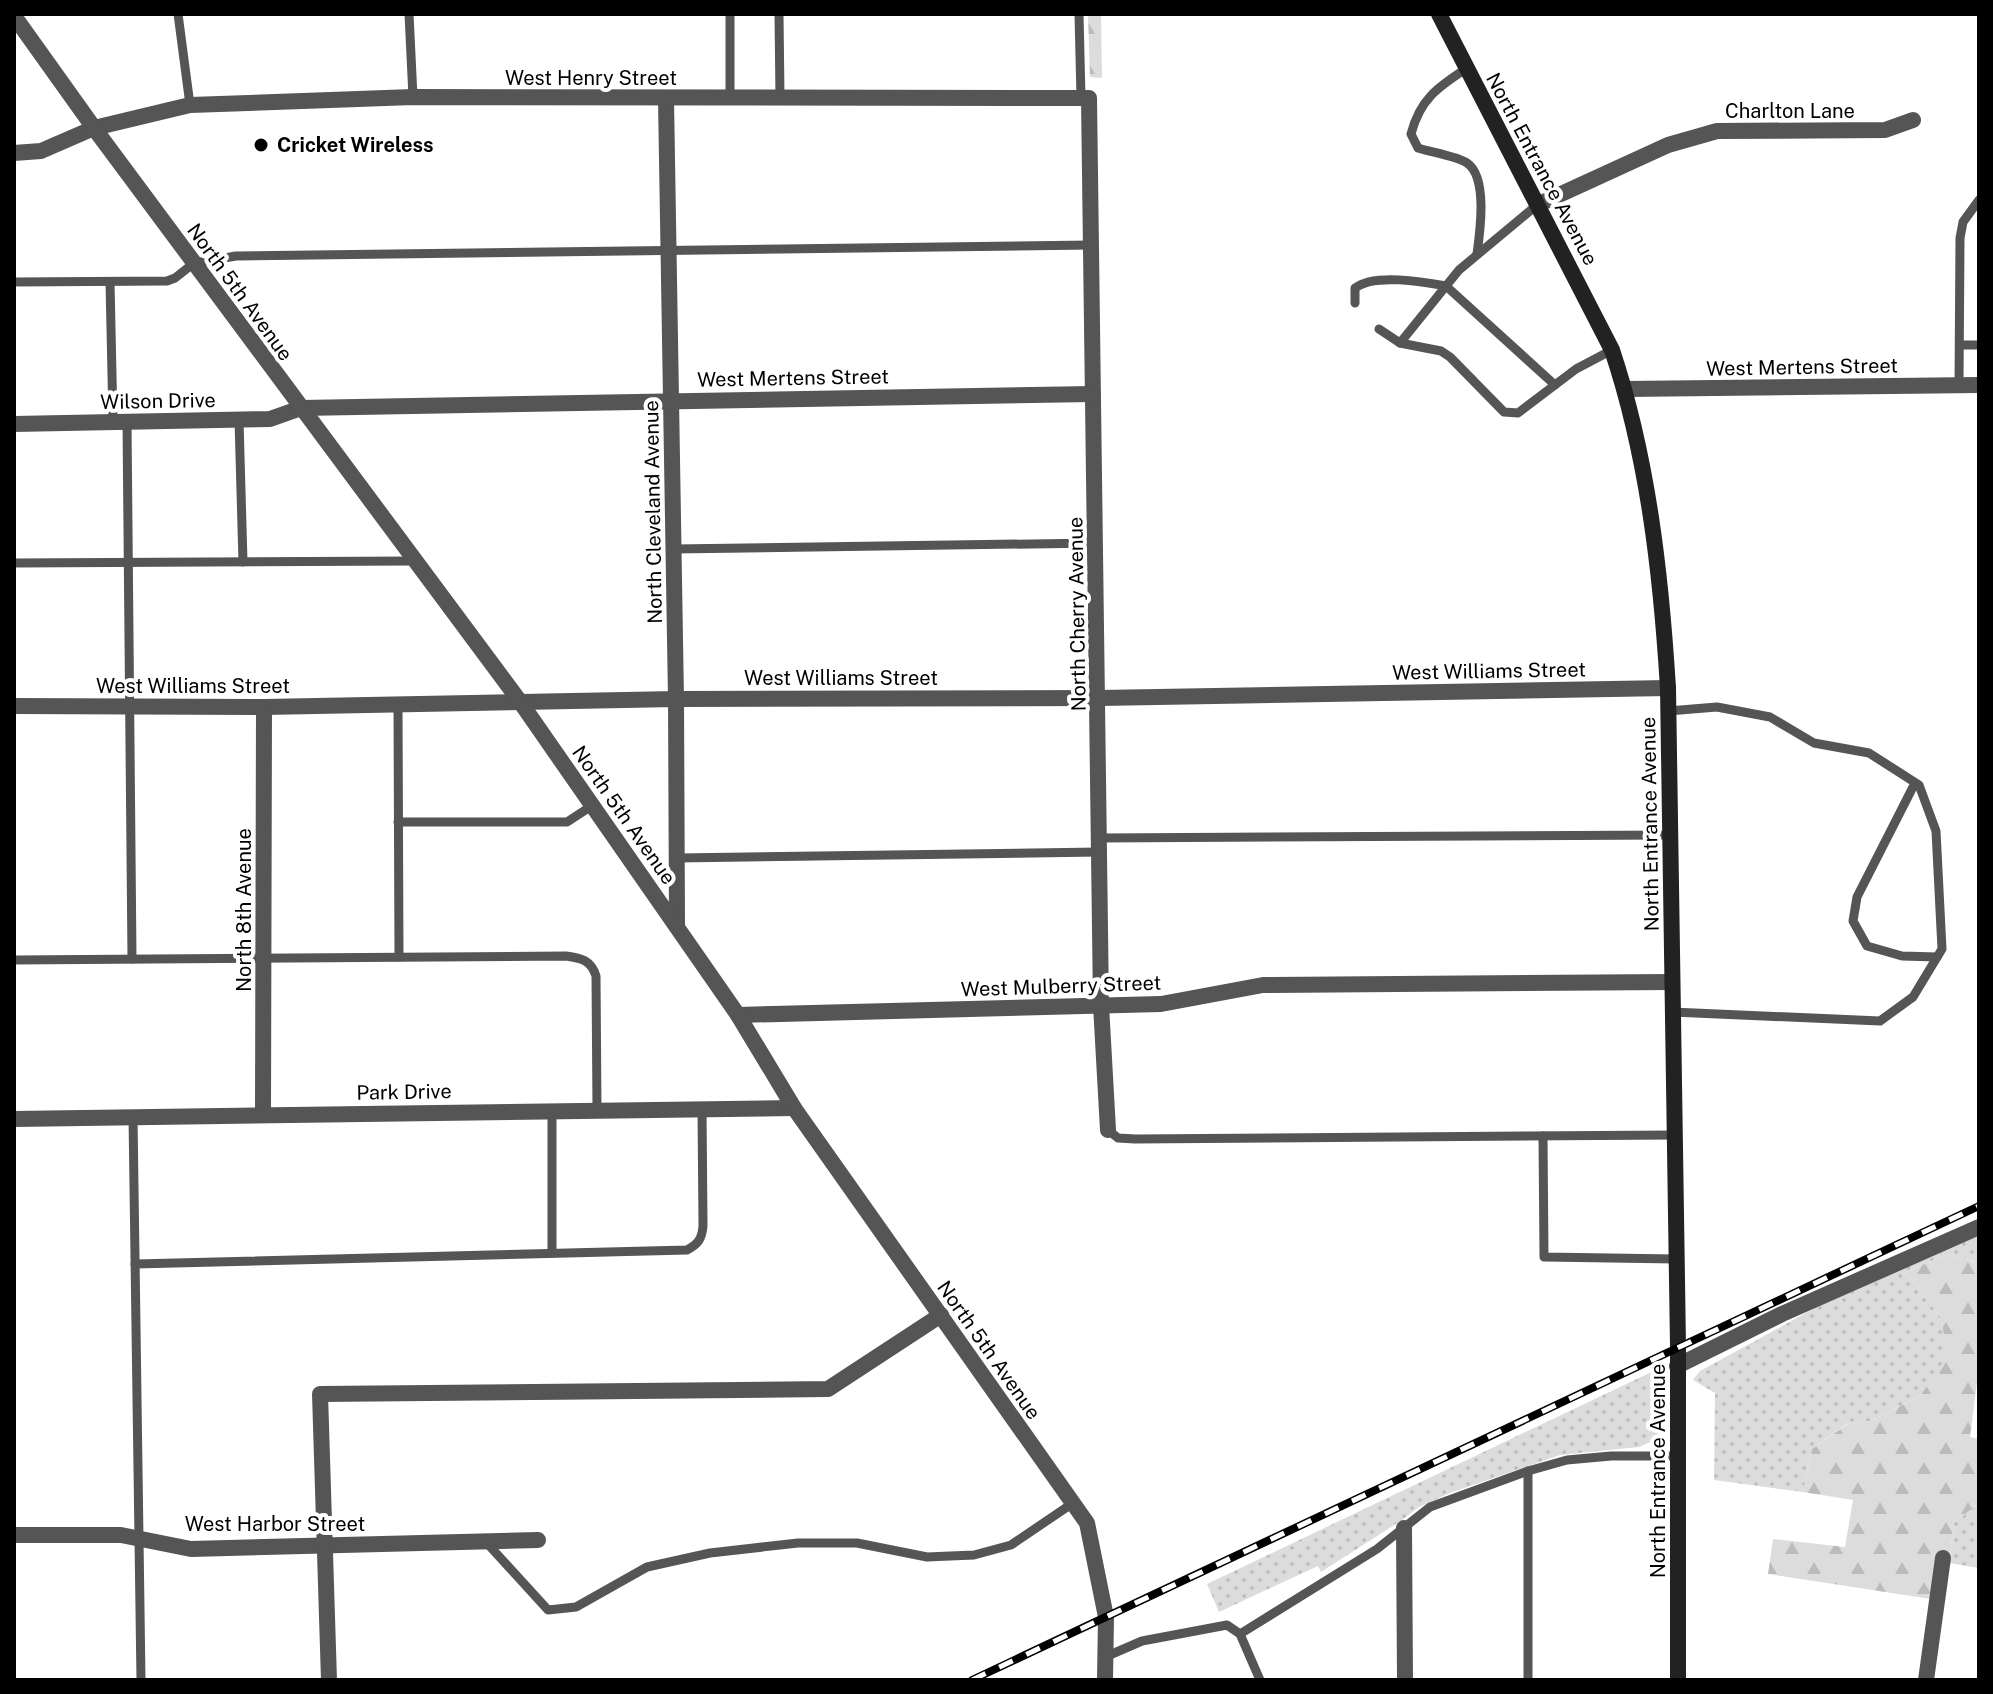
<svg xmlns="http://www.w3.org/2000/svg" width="1993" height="1694" font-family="'Public Sans',sans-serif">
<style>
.grass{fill:url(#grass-dots)}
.forest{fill:url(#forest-firs)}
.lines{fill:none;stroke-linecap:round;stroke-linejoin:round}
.service{stroke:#555;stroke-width:9}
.minor{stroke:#555;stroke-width:16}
.tertiary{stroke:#555;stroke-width:16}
.secondary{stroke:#222;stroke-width:16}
.rail-casing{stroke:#000;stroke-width:8}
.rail{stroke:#fff;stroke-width:5;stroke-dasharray:15;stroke-linecap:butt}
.poi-dot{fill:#000;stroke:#fff;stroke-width:3}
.labels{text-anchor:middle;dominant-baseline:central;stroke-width:8;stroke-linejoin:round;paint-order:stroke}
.street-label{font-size:20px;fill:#000;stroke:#fff}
.poi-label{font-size:20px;font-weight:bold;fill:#000;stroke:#fff;text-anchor:start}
</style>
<defs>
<pattern id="grass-dots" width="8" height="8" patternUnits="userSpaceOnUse" patternTransform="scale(2)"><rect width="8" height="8" fill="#dcdcdc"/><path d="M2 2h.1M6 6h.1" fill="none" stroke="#bbb" stroke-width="1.8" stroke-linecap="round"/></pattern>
<pattern id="forest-firs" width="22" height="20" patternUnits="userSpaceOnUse" patternTransform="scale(2)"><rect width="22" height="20" fill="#dcdcdc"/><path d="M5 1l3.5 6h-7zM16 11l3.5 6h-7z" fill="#bbb"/></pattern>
</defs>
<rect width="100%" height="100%" fill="#fff"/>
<!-- grass -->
<g class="grass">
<polygon points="1979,1235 1979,1263 1948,1254 1906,1272 1942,1319 1947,1358 1920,1396 1871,1421 1848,1423 1812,1449 1803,1492 1714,1480 1715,1393 1693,1380 1700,1371 1815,1308"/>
<polygon points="1664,1366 1663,1431 1655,1440 1639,1447 1560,1455 1450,1493 1419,1507 1402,1520 1321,1572 1318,1566 1219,1612 1207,1584"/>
<polygon points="1979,1503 1979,1568 1949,1563 1954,1523"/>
</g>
<!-- forest -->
<g class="forest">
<polygon points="1088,14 1101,14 1102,78 1090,77"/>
<polygon points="1948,1254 1979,1263 1979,1367 1970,1437 1979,1439 1979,1503 1954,1523 1944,1601 1768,1574 1773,1539 1845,1547 1853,1500 1803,1492 1812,1449 1849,1423 1871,1421 1920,1396 1946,1358 1942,1319 1906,1272"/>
</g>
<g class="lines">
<!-- service -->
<g class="service">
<polyline points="178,14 190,105"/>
<polyline points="409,14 413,97"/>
<polyline points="730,14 730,98"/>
<polyline points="779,14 780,98"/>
<polyline points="1079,14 1081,98"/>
<path d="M1467,68C1438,87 1420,99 1411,134L1418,148C1430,152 1457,156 1467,163C1488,177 1480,232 1477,254"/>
<polyline points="14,282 167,281 175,278 194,263 236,256 1091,245"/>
<polyline points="110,282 113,422"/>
<path d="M1355,303V288C1374,273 1424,282 1446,286L1459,270L1537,205"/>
<polyline points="1379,329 1400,343 1441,351 1450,357 1504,412 1518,413 1576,369 1612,350"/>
<polyline points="1400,343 1446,286 1555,385"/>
<polyline points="1960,345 1979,345"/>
<polyline points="1959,386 1960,238 1963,222 1979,200"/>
<polyline points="239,420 243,562"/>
<polyline points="127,422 132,959"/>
<polyline points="674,549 1096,543"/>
<polyline points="14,563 415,561"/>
<polyline points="398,705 399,957"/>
<polyline points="1668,711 1717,707 1770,717 1814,743 1869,753 1919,785 1936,831 1942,949 1913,997 1880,1021 1672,1012"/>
<polyline points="1915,783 1857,897 1853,921 1867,946 1902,956 1937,957"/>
<polyline points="398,822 567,822 593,805"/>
<polyline points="1099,838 1670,835"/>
<polyline points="677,858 1099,852"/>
<path d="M14,960L566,956C581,958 591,960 596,976L597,1110"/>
<polyline points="552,1111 552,1253"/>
<polyline points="133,1116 141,1680"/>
<polyline points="1108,1130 1118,1138 1135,1139 1674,1135"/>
<polyline points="1543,1136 1544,1257 1676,1259"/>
<path d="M135,1264L687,1250C698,1244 702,1239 703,1226L702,1109"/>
<polyline points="1528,1471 1528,1680"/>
<polyline points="485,1541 548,1610 576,1607 647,1567 710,1553 798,1543 857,1543 927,1557 974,1555 1011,1545 1073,1503"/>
<polyline points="1240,1634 1377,1549 1430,1507 1528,1471 1567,1460 1611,1456 1678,1456"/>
<polyline points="1105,1657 1142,1641 1227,1625 1240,1634 1260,1680"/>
</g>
<!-- minor -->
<g class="minor">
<polyline points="666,99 676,699 677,924"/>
<polyline points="14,153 41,151 94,128 190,105 413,97 1089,98 1101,1005 1108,1130"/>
<polyline points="1537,205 1668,145 1717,131 1885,130 1913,120"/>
<polyline points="1625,389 1979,385"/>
<polyline points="14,424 270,419 301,408 1093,394"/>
<polyline points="14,706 264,707 676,699 1099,698 1668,688"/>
<polyline points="738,1015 1161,1004 1263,985 1672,982"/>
<polyline points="263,1114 264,707"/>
<polyline points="14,1119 794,1108"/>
<polyline points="1677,1366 1782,1314 1979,1227"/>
<polyline points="1404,1528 1405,1680"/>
<polyline points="14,1535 121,1535 191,1549 538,1540"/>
<polyline points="329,1680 320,1394 828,1389 941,1315"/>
<polyline points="1926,1680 1943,1558"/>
</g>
<!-- tertiary -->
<polyline class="tertiary" points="14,16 94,128 521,703 738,1015 794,1108 1087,1523 1106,1617 1105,1680"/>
<!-- secondary -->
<path class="secondary" d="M1439,14L1612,350C1648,458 1661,574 1668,688L1678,1346V1680"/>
<defs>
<polyline id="rail" points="972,1680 1979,1206"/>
</defs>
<!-- rail casing -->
<use href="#rail" class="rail-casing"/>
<!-- rail -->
<use href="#rail" class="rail"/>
</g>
<!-- markers -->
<circle class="poi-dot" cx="261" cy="145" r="8"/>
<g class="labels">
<!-- street labels -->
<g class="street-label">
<text x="591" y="78">West Henry Street</text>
<text x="1790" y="111">Charlton Lane</text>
<text transform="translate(1542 169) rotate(62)">North Entrance Avenue</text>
<text transform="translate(240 292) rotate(54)">North 5th Avenue</text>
<text transform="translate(1802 367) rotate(-1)">West Mertens Street</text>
<text transform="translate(793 378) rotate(-1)">West Mertens Street</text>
<text transform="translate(158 401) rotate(-1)">Wilson Drive</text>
<text transform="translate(653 512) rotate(-91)">North Cleveland Avenue</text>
<text transform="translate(1077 614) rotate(-91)">North Cherry Avenue</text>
<text transform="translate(1489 671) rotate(-1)">West Williams Street</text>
<text x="841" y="678">West Williams Street</text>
<text x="193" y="686">West Williams Street</text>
<text transform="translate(624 815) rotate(55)">North 5th Avenue</text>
<text transform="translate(1650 824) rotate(-91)">North Entrance Avenue</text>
<text transform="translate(244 910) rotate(-90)">North 8th Avenue</text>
<text transform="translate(1061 986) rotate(-2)">West Mulberry Street</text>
<text transform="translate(404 1092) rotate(-1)">Park Drive</text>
<text transform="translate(989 1350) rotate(55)">North 5th Avenue</text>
<text transform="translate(1658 1471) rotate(-90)">North Entrance Avenue</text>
<text x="275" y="1524">West Harbor Street</text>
</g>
<!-- poi labels -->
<g class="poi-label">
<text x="277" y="145">Cricket Wireless</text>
</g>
</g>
<!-- border -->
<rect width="1993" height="1694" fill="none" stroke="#000000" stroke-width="32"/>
</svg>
